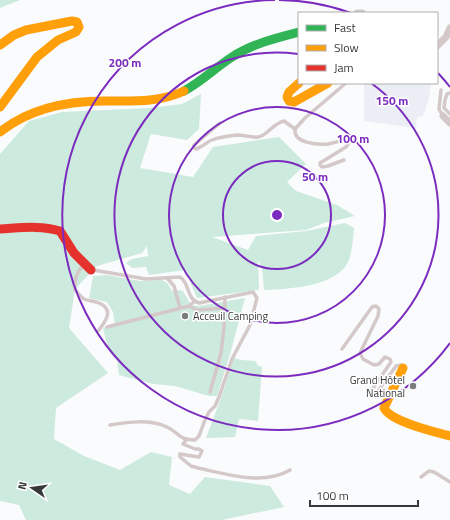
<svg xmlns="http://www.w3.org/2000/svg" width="450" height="520" font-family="'Titillium Web',sans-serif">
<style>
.built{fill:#ebeef5}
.green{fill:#cceadd}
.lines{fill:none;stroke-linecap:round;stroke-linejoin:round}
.lane{stroke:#d4c9c8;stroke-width:3.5}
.street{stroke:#d4c9c8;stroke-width:7}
.fast{stroke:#30b455;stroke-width:9}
.slow{stroke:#ff9f0a;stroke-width:9}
.jam{stroke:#e5322d;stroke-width:9}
.ring{fill:none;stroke:#7b2cbf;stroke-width:2}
.poi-dot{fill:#7b7c7e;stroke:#fff;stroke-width:1.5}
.labels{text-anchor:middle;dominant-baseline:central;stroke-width:3;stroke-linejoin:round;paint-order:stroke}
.poi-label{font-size:11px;fill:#37383a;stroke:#fff;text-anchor:start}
.centre{fill:#7b2cbf;stroke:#fff;stroke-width:2}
.ring-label{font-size:12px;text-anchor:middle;font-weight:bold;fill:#7b2cbf;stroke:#fff;stroke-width:3;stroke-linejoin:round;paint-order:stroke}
</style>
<rect width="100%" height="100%" fill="#fafbfd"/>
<!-- built -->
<polygon class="built" points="364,83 431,83 429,99 423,116 417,117 416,128 364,121"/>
<!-- green -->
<g class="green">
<polygon points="0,0 20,0 0,8"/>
<path d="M201,94L199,129L187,140L151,134L140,168L193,177L213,147L279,137L306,164L287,182L296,191L337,205L355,216L324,223L306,230L212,237L248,250L256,236L306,231L345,223L354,228C353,238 352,254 348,262C336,287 288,289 264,290L262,267L258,260L259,288L258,290L197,298L185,270L149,275L146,267L132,268L126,263L132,259L148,256L147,246L142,253L97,266L75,289L69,328L108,373L56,408L54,439L84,456L120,470L151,452L172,457L169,485L190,494L205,477L270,486L284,507L222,520H26L19,505L0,501V154L29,121L62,112L150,108L182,104Z"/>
<polygon points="107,275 140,281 162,280 168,284 172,291 179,290 183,291 191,305 199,306 245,298 231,351 217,396 209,396 175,386 153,384 119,375 117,361 108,350 103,328 115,324 113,312 107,302 89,298 93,276"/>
<polygon points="234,358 241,360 256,361 257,365 262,367 258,421 239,419 235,437 206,438 221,398"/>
</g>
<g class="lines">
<!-- lane -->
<g class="lane">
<polyline points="441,90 439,109 443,116"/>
<polyline points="450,93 447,94 445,100 444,108 450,114"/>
<path d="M220,123L194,145V148L196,149C202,147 207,142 212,140C219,137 229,136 237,135C243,135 253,138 258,137C267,136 272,124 284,121L295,129"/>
<path d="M344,160L328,166L322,167L320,165V163L346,147L348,144L347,141C340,140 334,143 328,144C317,145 293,143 295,129L305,118L346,83"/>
<path d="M84,265C76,272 74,280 75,290C78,293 81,297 84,299C89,301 95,301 99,303C115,310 105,322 98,331"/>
<path d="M93,270L146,279L180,277C190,283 186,299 199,303L253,292L257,298L250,325L232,359L219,397L215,406L209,412L205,420L199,436L195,440C178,440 180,433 167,427C149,419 129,422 110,425"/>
<polyline points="167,278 174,286 180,308"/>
<polyline points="189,306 197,310 225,308"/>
<polyline points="107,327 189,306 195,301"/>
<polyline points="342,349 372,307 376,306 379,309 378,316 360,353 363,359 374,365 379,364 385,357 390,359 391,362 371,391 370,393 372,395 375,395 396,366 401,365 402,367"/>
<polyline points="210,392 221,353 224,327 225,297"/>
<path d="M186,440L183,444L195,449H199L202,451L199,457L180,454V457L191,466L198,468C226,474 263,486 290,470"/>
<polyline points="421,477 429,471 434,472 450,482"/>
</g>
<!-- street -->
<g class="street">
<polyline points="357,13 362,13"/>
<polyline points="437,46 446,37 450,28"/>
<polyline points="443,116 450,123"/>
</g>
<!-- fast -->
<path class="fast" d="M184,91C201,82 215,68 232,57C252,44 276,38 299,32"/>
<!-- slow -->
<g class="slow">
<polyline points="0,45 14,35 26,30 72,21 77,22 79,27 76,32 58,40 37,57 0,107"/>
<polyline points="299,83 289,92 287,97 289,101 294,102 328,83"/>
<path d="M0,132C30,108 67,101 104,101C131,101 159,103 184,91"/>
<path d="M403,368L384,408C391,422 435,432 450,436"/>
</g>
<!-- jam -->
<path class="jam" d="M0,229C20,228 40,225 60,231L74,253L91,270"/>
</g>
<!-- distance rings -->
<g class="ring">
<circle cx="277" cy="215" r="54"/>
<circle cx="277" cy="215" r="108"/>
<path d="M371 83A162 162 0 1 1 298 54"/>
<path d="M450 343A215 215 0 1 1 275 0M279 0A215 215 0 0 1 351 13M438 73A215 215 0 0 1 450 87"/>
</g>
<!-- markers -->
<g class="poi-dot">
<circle cx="185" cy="316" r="4"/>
<circle cx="413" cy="386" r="4"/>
</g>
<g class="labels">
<!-- poi labels -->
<g class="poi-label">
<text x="193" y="316">Acceuil Camping</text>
<text x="405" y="380" text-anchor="end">Grand Hôtel<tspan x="405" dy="13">National</tspan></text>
</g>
</g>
<circle cx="277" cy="215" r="6" class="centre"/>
<g class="ring-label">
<text x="125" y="67">200 m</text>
<text x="392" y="105">150 m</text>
<text x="353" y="143">100 m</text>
<text x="315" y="181">50 m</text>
</g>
<!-- legend -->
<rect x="298" y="12" width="140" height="72" fill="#ffffff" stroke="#afafb0"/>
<rect x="306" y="25" width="20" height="6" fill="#30b455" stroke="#afafb0"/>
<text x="334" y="32" font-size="12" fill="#37383a">Fast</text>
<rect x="306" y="45" width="20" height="6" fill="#ff9f0a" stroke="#afafb0"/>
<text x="334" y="52" font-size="12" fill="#37383a">Slow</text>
<rect x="306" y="65" width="20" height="6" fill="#e5322d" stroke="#afafb0"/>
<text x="334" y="72" font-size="12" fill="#37383a">Jam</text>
<!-- north arrow -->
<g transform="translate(32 488) rotate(283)" stroke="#ffffff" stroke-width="3" paint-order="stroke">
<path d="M0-3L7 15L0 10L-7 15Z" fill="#37383a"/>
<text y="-6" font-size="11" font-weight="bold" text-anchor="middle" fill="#37383a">N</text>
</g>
<!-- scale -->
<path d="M310 500v6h108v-6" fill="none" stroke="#37383a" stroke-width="2"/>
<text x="316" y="500" font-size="12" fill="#37383a" stroke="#ffffff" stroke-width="3" paint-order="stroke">100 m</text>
</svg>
